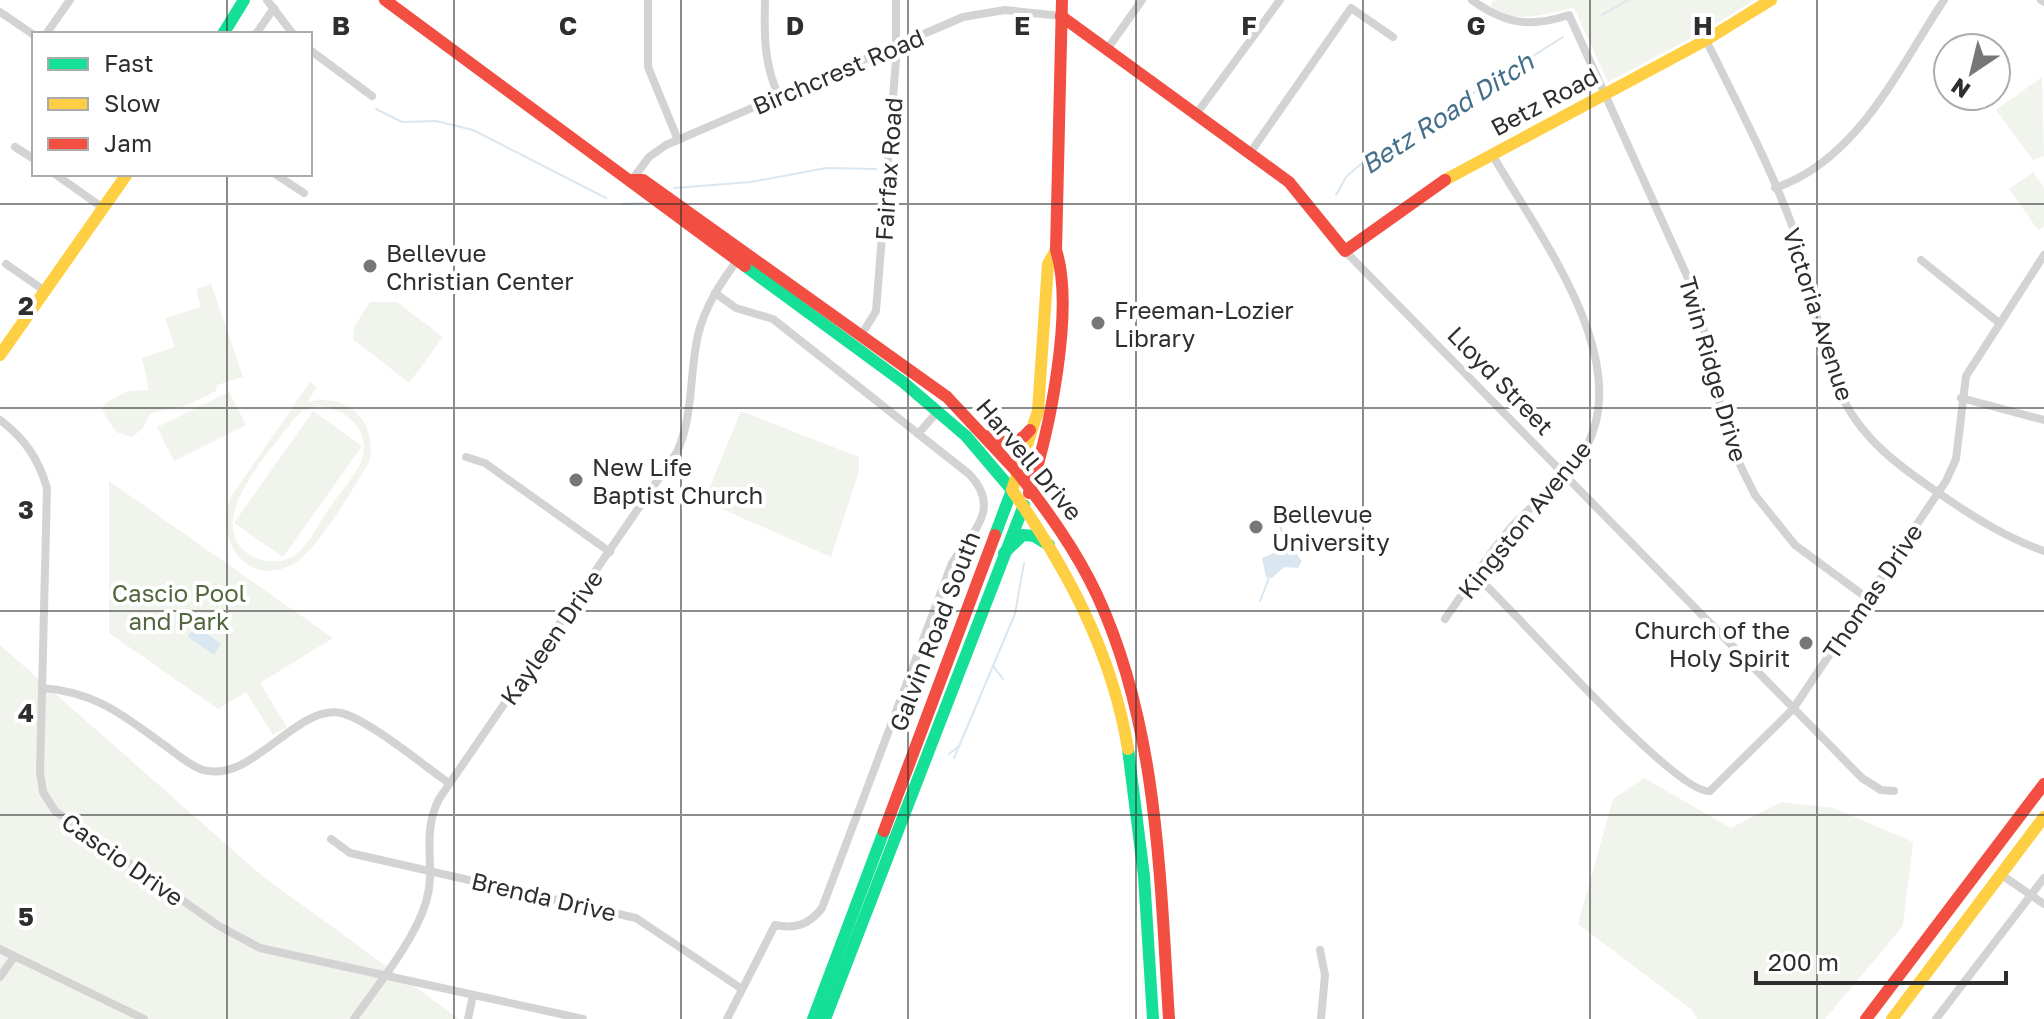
<svg xmlns="http://www.w3.org/2000/svg" width="2044" height="1019" font-family="'Golos Text',sans-serif">
<style>
.green{fill:#f0f4ec;fill-rule:evenodd}
.water{fill:#dbe7f0}
.lines{fill:none;stroke-linecap:round;stroke-linejoin:round}
.stream{stroke:#dbe7f0;stroke-width:2}
.street{stroke:#d3d3d3;stroke-width:8}
.fast{stroke:#16e098;stroke-width:12}
.slow{stroke:#ffcf43;stroke-width:12}
.jam{stroke:#f24e42;stroke-width:12}
.grid{fill:none;stroke:#2e2e2e;stroke-width:2;stroke-opacity:0.55}
.poi-dot{fill:#777;stroke:#fff;stroke-width:3}
.labels{text-anchor:middle;dominant-baseline:central;stroke-width:8;stroke-linejoin:round;paint-order:stroke}
.street-label{font-size:24px;fill:#2e2e2e;stroke:#fff}
.poi-label{font-size:24px;fill:#2e2e2e;stroke:#fff;text-anchor:start}
.park-label{font-size:24px;fill:#52673f;stroke:#fff}
.water-label{font-size:26px;font-style:italic;fill:#436f8a;stroke:#fff}
.grid-label{font-size:26px;text-anchor:middle;font-weight:bold;fill:#2e2e2e;stroke:#fff;stroke-width:8;stroke-linejoin:round;paint-order:stroke}
</style>
<rect width="100%" height="100%" fill="#fff"/>
<!-- green -->
<g class="green">
<path d="M1494,0H1754L1708,29L1608,82L1574,8C1544,13 1519,26 1490,6Z"/>
<polygon points="2042,77 2044,156 2033,160 1996,110"/>
<polygon points="2033,172 2044,187 2044,226 2038,230 2009,189"/>
<polygon points="211,284 243,377 217,385 216,391 185,406 151,413 143,428 132,437 116,432 102,410 104,404 128,391 149,390 142,358 175,347 165,318 201,307 196,289"/>
<polygon points="370,302 397,302 443,337 409,383 353,339 354,327"/>
<path d="M310,382L317,387L307,402C348,392 378,421 369,462C356,485 316,551 295,563C249,590 213,542 231,497ZM318,406C348,408 374,433 360,464C352,480 338,495 328,510C318,525 307,549 290,558C273,566 252,560 240,546C212,511 273,448 294,419L304,410Z"/>
<polygon points="229,392 246,425 174,461 157,427"/>
<polygon points="313,411 362,446 283,557 234,523"/>
<polygon points="741,411 859,457 859,471 831,557 704,501"/>
<polygon points="109,481 333,638 260,683 287,727 273,735 246,692 218,709 109,633"/>
<polygon points="0,645 261,875 459,1019 0,1019"/>
<polygon points="1644,778 1731,828 1781,802 1834,808 1913,842 1903,926 1825,1019 1697,1019 1691,1009 1578,924 1613,799"/>
</g>
<!-- water -->
<g class="water">
<polygon points="1290,546 1302,561 1298,568 1284,567 1272,578 1266,577 1262,558"/>
<polygon points="202,615 212,622 205,632 221,644 214,655 188,637"/>
</g>
<g class="lines">
<!-- stream -->
<g class="stream">
<polyline points="1602,15 1628,0"/>
<polyline points="376,109 402,122 436,121 473,130 606,198"/>
<polyline points="674,188 751,182 826,168 876,169"/>
<polyline points="1336,195 1346,177 1362,163 1563,37"/>
<polyline points="623,204 643,203"/>
<polyline points="1279,521 1286,547"/>
<polyline points="1260,601 1269,578"/>
<polyline points="993,666 1003,679"/>
<polyline points="949,754 958,747"/>
<polyline points="954,758 1015,614 1024,563"/>
</g>
<!-- street -->
<g class="street">
<polyline points="267,0 293,34"/>
<polyline points="648,0 648,67 678,140"/>
<path d="M765,0C764,36 764,64 779,97"/>
<path d="M1472,0C1505,24 1530,28 1569,15L1697,298L1722,412L1741,467L1755,495L1795,545L1867,598"/>
<polyline points="2041,0 2044,2"/>
<polyline points="0,12 34,35"/>
<polyline points="46,34 70,0"/>
<polyline points="256,34 274,8"/>
<path d="M1706,40C1738,105 1773,171 1797,239C1812,283 1817,329 1832,373C1852,433 1894,463 1943,496C1975,518 2007,538 2044,551"/>
<polyline points="1108,48 1142,0"/>
<polyline points="310,50 372,96"/>
<polyline points="1197,113 1280,0"/>
<polyline points="15,147 34,159"/>
<polyline points="1250,153 1351,8 1393,37"/>
<polyline points="55,174 103,208"/>
<polyline points="275,174 304,193"/>
<polyline points="632,180 649,157 666,145 963,17 1005,10 1061,16"/>
<path d="M1775,188C1858,160 1898,69 1944,0"/>
<polyline points="1345,251 1862,778 1881,790 1894,791"/>
<polyline points="1921,260 1998,322"/>
<polyline points="6,264 45,291"/>
<path d="M715,293L736,308L773,319L969,474C1003,509 971,533 952,563L822,908C809,925 795,929 775,925L727,1019"/>
<polyline points="862,334 876,311 896,60 896,0"/>
<polyline points="1961,398 2044,420"/>
<path d="M0,420C25,439 38,458 47,488L40,772L43,792L55,811L219,926L260,948L583,1019"/>
<polyline points="918,434 938,411"/>
<polyline points="466,457 485,463 610,552"/>
<path d="M1476,576C1511,606 1677,797 1710,791L1793,709L1946,481L1956,459L1966,376L2044,255"/>
<path d="M1445,619C1467,588 1488,554 1513,525C1534,503 1560,485 1578,460C1645,369 1537,234 1492,154"/>
<path d="M42,688C97,692 124,716 167,747C178,755 190,766 203,770C252,784 296,704 341,713C368,719 424,766 449,783"/>
<polyline points="331,839 350,853 636,918 742,989"/>
<polyline points="2003,876 2044,904"/>
<polyline points="0,949 144,1019"/>
<polyline points="1320,950 1325,975 1321,1019"/>
<polyline points="0,977 14,957"/>
<path d="M354,1019C377,986 415,940 426,902C437,866 420,837 439,799L677,452C694,414 689,375 698,335C705,306 721,282 739,258"/>
<polyline points="468,1019 473,995"/>
<polyline points="1936,1019 2044,878"/>
</g>
<!-- fast -->
<g class="fast">
<polyline points="223,34 244,0"/>
<polyline points="745,266 903,382 966,436 1012,490 995,535"/>
<polyline points="1004,553 1023,535 1034,536 1049,545"/>
<polyline points="1128,749 1144,876 1153,1019"/>
<polyline points="813,1019 884,831"/>
<polyline points="825,1019 1024,505"/>
</g>
<!-- slow -->
<g class="slow">
<polyline points="1445,180 1706,40 1771,0"/>
<path d="M1056,250L1048,264L1038,411L1012,490C1067,569 1112,652 1128,749"/>
<polyline points="0,355 127,174"/>
<polyline points="1892,1019 2044,817"/>
</g>
<!-- jam -->
<g class="jam">
<polyline points="385,0 745,266"/>
<polyline points="1061,16 1289,182 1345,251 1445,180"/>
<polyline points="632,180 643,180 947,397 1018,473"/>
<path d="M986,436C1006,444 1015,448 1030,430"/>
<path d="M1018,473C1048,512 1076,550 1097,595C1158,726 1160,878 1169,1019"/>
<path d="M1029,493C1049,434 1075,309 1056,250L1062,0"/>
<polyline points="884,831 995,535"/>
<polyline points="1866,1019 2044,784"/>
</g>
</g>
<!-- grid -->
<path class="grid" d="M227,0V34M454,0V1019M681,0V1019M908,0V1019M1136,0V1019M1363,0V1019M1590,0V1019M1817,0V1019M227,174V1019M0,204H2044M0,408H2044M0,611H2044M0,815H2044"/>
<!-- markers -->
<g class="poi-dot">
<circle cx="370" cy="266" r="8"/>
<circle cx="1098" cy="323" r="8"/>
<circle cx="576" cy="480" r="8"/>
<circle cx="1256" cy="527" r="8"/>
<circle cx="1806" cy="643" r="8"/>
</g>
<g class="labels">
<!-- street labels -->
<g class="street-label">
<text transform="translate(838 71) rotate(-23)">Birchcrest Road</text>
<text transform="translate(1544 101) rotate(-28)">Betz Road</text>
<text transform="translate(888 169) rotate(-86)">Fairfax Road</text>
<text transform="translate(1819 314) rotate(72)">Victoria Avenue</text>
<text transform="translate(1714 369) rotate(74)">Twin Ridge Drive</text>
<text transform="translate(1501 380) rotate(46)">Lloyd Street</text>
<text transform="translate(1030 459) rotate(50)">Harvell Drive</text>
<text transform="translate(1524 519) rotate(-51)">Kingston Avenue</text>
<text transform="translate(1872 591) rotate(-56)">Thomas Drive</text>
<text transform="translate(934 631) rotate(-69)">Galvin Road South</text>
<text transform="translate(551 637) rotate(-55)">Kayleen Drive</text>
<text transform="translate(123 859) rotate(35)">Cascio Drive</text>
<text transform="translate(544 896) rotate(13)">Brenda Drive</text>
</g>
<!-- poi labels -->
<g class="poi-label">
<text x="386" y="252">Bellevue<tspan x="386" dy="28">Christian Center</tspan></text>
<text x="1114" y="309">Freeman-Lozier<tspan x="1114" dy="28">Library</tspan></text>
<text x="592" y="466">New Life<tspan x="592" dy="28">Baptist Church</tspan></text>
<text x="1272" y="513">Bellevue<tspan x="1272" dy="28">University</tspan></text>
<text x="1790" y="629" text-anchor="end">Church of the<tspan x="1790" dy="28">Holy Spirit</tspan></text>
</g>
<!-- park labels -->
<g class="park-label">
<text x="179" y="592">Cascio Pool<tspan x="179" dy="28">and Park</tspan></text>
</g>
<!-- water labels -->
<g class="water-label">
<text transform="translate(1447 113) rotate(-33)">Betz Road Ditch</text>
</g>
</g>
<g class="grid-label">
<text x="341" y="35">B</text>
<text x="568" y="35">C</text>
<text x="795" y="35">D</text>
<text x="1022" y="35">E</text>
<text x="1249" y="35">F</text>
<text x="1476" y="35">G</text>
<text x="1703" y="35">H</text>
<text x="26" y="315">2</text>
<text x="26" y="519">3</text>
<text x="26" y="722">4</text>
<text x="26" y="926">5</text>
</g>
<!-- legend -->
<rect x="32" y="32" width="280" height="144" fill="#ffffff" stroke="#ababab" stroke-width="2"/>
<rect x="48" y="58" width="40" height="12" fill="#16e098" stroke="#ababab" stroke-width="2"/>
<text x="104" y="72" font-size="24" fill="#2e2e2e">Fast</text>
<rect x="48" y="98" width="40" height="12" fill="#ffcf43" stroke="#ababab" stroke-width="2"/>
<text x="104" y="112" font-size="24" fill="#2e2e2e">Slow</text>
<rect x="48" y="138" width="40" height="12" fill="#f24e42" stroke="#ababab" stroke-width="2"/>
<text x="104" y="152" font-size="24" fill="#2e2e2e">Jam</text>
<!-- north arrow -->
<g transform="translate(1972 72) rotate(215)"><circle r="38" fill="#ffffff" stroke="#ababab" stroke-width="2"/>
<path d="M0-6L14 30L0 20L-14 30Z" fill="#777777"/>
<text y="-12" font-size="22" font-weight="bold" text-anchor="middle" fill="#2e2e2e">N</text>
</g>
<!-- scale -->
<path d="M1756 971v12h250v-12" fill="none" stroke="#2e2e2e" stroke-width="4"/>
<text x="1768" y="971" font-size="24" fill="#2e2e2e" stroke="#ffffff" stroke-width="6" paint-order="stroke">200 m</text>
</svg>
